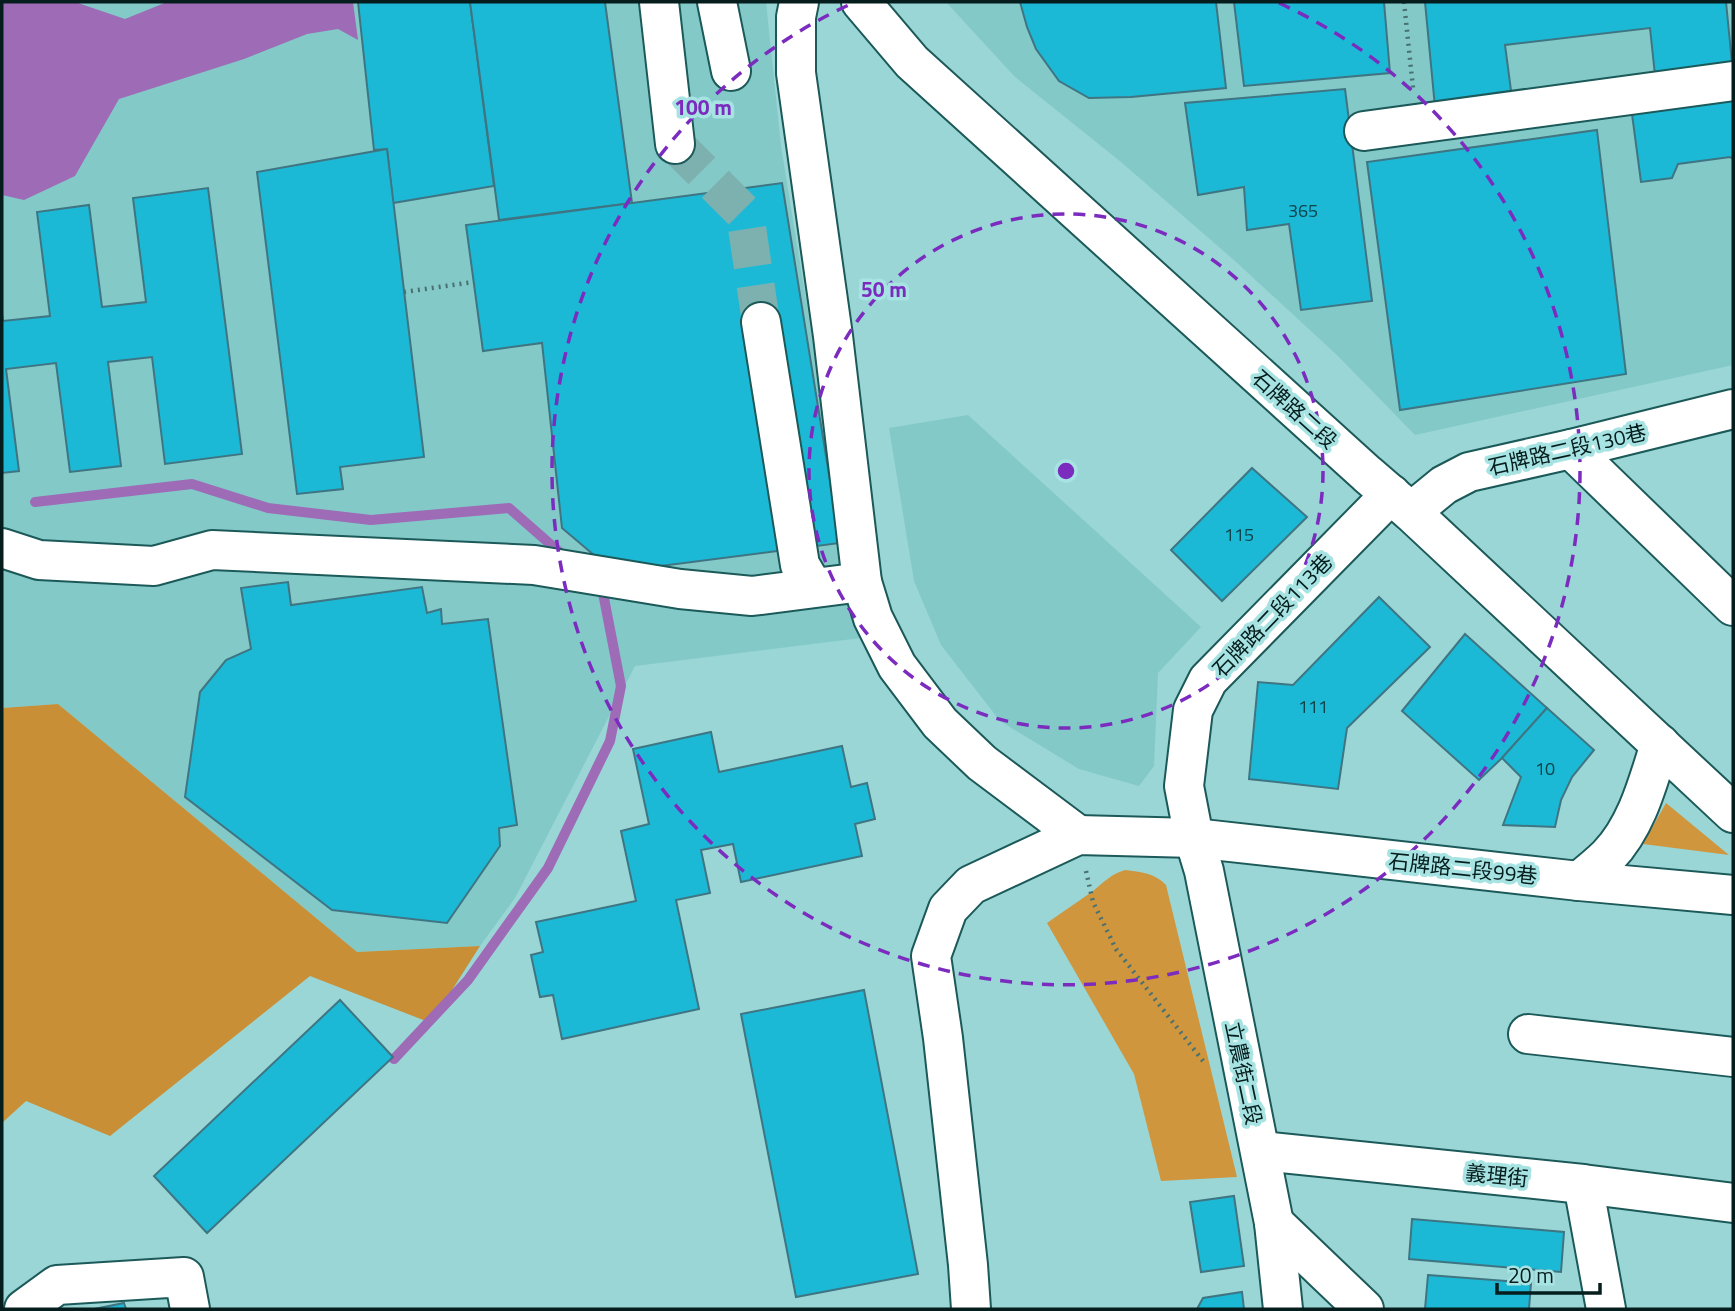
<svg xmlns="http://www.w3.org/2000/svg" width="1735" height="1311" font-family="'Titillium Web','Noto Sans TC',sans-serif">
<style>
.built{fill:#83c9c8}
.green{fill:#cf963e}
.forest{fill:#c88f37}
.water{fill:#9e6bb6}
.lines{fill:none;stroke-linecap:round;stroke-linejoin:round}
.stream{stroke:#9e6bb6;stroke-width:10}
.building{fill:#1cb9d6;stroke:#3f7582;stroke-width:2}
.minor-tunnel{stroke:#7cb1b0;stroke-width:38;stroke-dasharray:38 19;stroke-linecap:butt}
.minor-casing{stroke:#1c5959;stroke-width:42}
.path{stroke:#497171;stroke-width:4.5;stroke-dasharray:2 5;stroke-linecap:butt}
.minor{stroke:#fff;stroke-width:38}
.ring{fill:none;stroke:#7b2cbf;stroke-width:3.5;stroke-dasharray:12 9}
.labels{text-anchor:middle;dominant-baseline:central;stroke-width:7;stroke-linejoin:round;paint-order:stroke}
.number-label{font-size:18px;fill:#0b444b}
.street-label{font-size:21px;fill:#051d1d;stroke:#a7e3e2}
.centre{fill:#7b2cbf;stroke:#a7e3e2;stroke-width:3.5}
.ring-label{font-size:21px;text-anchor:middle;font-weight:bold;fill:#7b2cbf;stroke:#a7e3e2;stroke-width:7;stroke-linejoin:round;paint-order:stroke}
</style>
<rect width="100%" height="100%" fill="#9ad6d5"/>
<!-- built -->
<g class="built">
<polygon points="2,2 766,2 781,146 861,638 635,666 515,898 480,946 357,952 58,704 2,708"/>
<polygon points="946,2 1733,2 1733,365 1415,435 1338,356 1235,261 1121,162 1015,77"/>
<polygon points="968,415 1201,627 1158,673 1154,766 1139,786 1079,769 1000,721 941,645 914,581 889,428"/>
</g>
<!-- green -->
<g class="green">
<polygon points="1666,803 1729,855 1643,844"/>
<path d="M1125,870C1141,872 1155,873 1166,885L1237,1177L1161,1181L1134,1074L1047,923C1062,912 1078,902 1093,891C1104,882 1111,874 1125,870Z"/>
</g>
<!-- forest -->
<polygon class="forest" points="58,704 357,952 480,946 431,1023 310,976 110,1136 26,1101 2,1123 2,708"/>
<!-- water -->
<polygon class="water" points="2,2 75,2 125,19 167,2 353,2 358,40 338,29 307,34 244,59 119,99 75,176 24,200 2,195"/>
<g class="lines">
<!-- stream -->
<g class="stream">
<polyline points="35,502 192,484 268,508 371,520 509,508 565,557"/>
<polyline points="394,1059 468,980 548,868 610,741 621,686 603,593 597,587"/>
</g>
</g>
<!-- building -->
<g class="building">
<polygon points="358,2 470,2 494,186 393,203 387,149 374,150"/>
<polygon points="470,2 605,2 632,203 499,220"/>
<polygon points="1020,2 1216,2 1226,88 1131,97 1089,98 1059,81 1036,49 1027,27"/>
<polygon points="1234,2 1384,2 1390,73 1244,86"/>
<polygon points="1425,2 1726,2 1732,63 1655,75 1650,28 1505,45 1512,98 1435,107"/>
<polygon points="1345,89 1372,301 1301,310 1289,224 1247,230 1244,187 1198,195 1185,103"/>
<polygon points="1733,100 1733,159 1730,157 1678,164 1672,178 1641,182 1632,114"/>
<polygon points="1597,130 1626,374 1400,410 1367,162"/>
<polygon points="387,149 424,457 340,467 343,489 297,494 257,172"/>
<polygon points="782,183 840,543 614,572 562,528 542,343 483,351 466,225"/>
<polygon points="208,188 242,454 165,464 152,357 108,362 121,466 70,472 56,363 6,369 19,471 2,473 2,313 3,321 50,316 37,212 89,205 102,307 146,302 133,198"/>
<polygon points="1252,468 1307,517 1222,601 1171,550"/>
<polygon points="288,582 291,605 422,587 427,613 441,609 442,624 488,619 517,825 499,828 500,846 447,923 332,910 185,797 200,692 226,660 251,649 241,588"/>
<polygon points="1379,597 1430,647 1347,728 1338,789 1249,779 1258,682 1293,685"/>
<polygon points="1465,634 1547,708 1502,758 1479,780 1402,711"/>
<polygon points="1547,708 1594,750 1572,777 1561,800 1555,827 1503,825 1521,777 1502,758"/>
<polygon points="711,732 719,772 842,746 851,787 867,783 875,819 855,824 862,856 741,882 733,844 701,850 710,893 676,900 699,1009 562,1039 553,995 540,997 531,955 543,952 536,922 636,901 621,831 649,824 633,749"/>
<polygon points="864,990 918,1274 796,1297 741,1014"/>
<polygon points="340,1000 393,1057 207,1233 154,1176"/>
<polygon points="1234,1196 1244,1266 1201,1272 1190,1202"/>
<polygon points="1412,1219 1564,1232 1561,1272 1409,1259"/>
<polygon points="1428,1275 1531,1283 1529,1309 1425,1309"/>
<polygon points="1242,1292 1244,1309 1197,1309 1203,1298"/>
<polygon points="124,1303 126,1309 94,1309"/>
</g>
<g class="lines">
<!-- minor-tunnel -->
<polyline class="minor-tunnel" points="675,144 745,214 761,322"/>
<defs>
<g id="minor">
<polyline points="659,2 675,144"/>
<polyline points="717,2 731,71"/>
<polyline points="799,2 796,17 796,73 833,336 862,582 873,618 897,666 940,723 982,763 1078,835"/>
<polyline points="861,2 912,62 1367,474 1411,512 1733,813"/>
<polyline points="1364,131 1733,81"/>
<polyline points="761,322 800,565 813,587"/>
<polyline points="1571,449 1733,606"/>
<polyline points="1411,512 1444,485 1469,472 1571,449 1733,409"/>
<polyline points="2,548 39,560 154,566 212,550 534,565 680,589 752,596 862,582"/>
<path d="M1579,881C1589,873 1599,865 1608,856C1637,826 1648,782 1660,744"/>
<polyline points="1528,1034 1733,1057"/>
<polyline points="1261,1151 1583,1184 1733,1203"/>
<polyline points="1583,1184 1606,1309"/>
<polyline points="1274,1223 1364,1309"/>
<polyline points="24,1309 57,1285 184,1277 190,1309"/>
<polyline points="971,1309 968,1265 943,1038 931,956 948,909 971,885 1078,835 1194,838 1579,881 1733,895"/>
<polyline points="1283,1309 1274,1223 1204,871 1194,838 1184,786 1193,710 1208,680 1391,494"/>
</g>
</defs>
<!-- minor casing -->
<use href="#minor" class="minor-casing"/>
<!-- path -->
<g class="path">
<polyline points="1404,2 1413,88"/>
<polyline points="404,292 474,282"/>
<polyline points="1086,871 1093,902 1116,949 1203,1061"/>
</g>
<!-- minor -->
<use href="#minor" class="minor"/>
</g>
<!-- distance rings -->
<g class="ring">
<circle cx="1066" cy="471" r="257"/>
<path d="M1279 3A514 514 0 1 1 853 3"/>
</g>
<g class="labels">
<!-- number labels -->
<g class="number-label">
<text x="1303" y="210">365</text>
<text x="1239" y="534">115</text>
<text x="1313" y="706">111</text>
<text x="1545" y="768">10</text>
</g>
<!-- street labels -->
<g class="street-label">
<text transform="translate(1295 409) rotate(42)">石牌路二段</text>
<text transform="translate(1567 449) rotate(-13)">石牌路二段130巷</text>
<text transform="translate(1272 615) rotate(-46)">石牌路二段113巷</text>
<text transform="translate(1463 868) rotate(6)">石牌路二段99巷</text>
<text transform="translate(1244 1073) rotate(78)">立農街二段</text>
<text transform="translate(1497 1175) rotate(6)">義理街</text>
</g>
</g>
<circle cx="1066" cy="471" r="10" class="centre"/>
<g class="ring-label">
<text x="703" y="115">100 m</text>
<text x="884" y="297">50 m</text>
</g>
<!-- border -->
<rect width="1735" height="1311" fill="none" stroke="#051d1d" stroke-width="7"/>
<!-- scale -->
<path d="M1497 1283v10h103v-10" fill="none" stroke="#051d1d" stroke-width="3.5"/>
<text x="1508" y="1283" font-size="21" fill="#051d1d" stroke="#a7e3e2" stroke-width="5" paint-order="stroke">20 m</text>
</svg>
